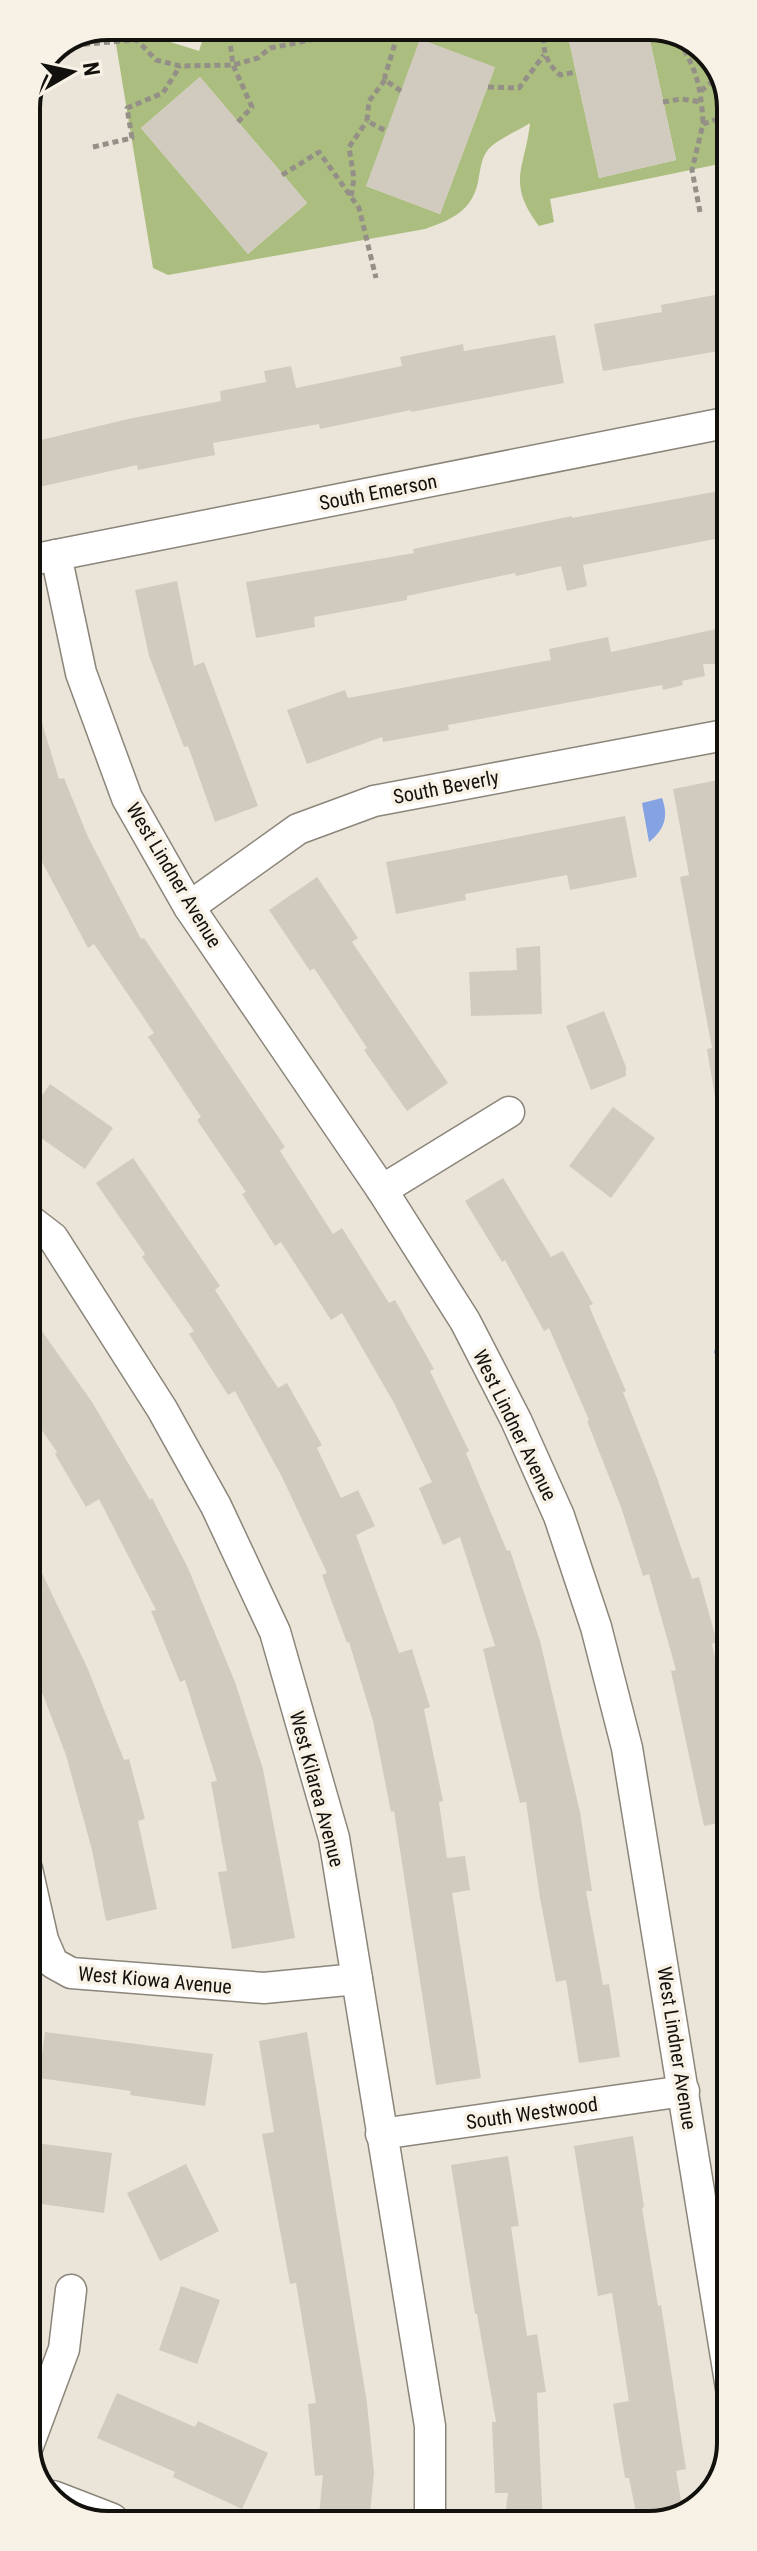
<svg xmlns="http://www.w3.org/2000/svg" width="757" height="2551" font-family="'Roboto Condensed',sans-serif">
<style>
.green{fill:#abbe7f;fill-rule:evenodd}
.water{fill:#85a3e2}
.building{fill:#d1cbbf}
.lines{fill:none;stroke-linecap:round;stroke-linejoin:round}
.street-casing{stroke:#8b857a;stroke-width:33}
.secondary-casing{stroke:#8b857a;stroke-width:45}
.path{stroke:#949087;stroke-width:5;stroke-dasharray:6 4;stroke-linecap:butt}
.street{stroke:#fff;stroke-width:30}
.secondary{stroke:#fff;stroke-width:42}
.labels{text-anchor:middle;dominant-baseline:central;stroke-width:7;stroke-linejoin:round;paint-order:stroke}
.street-label{font-size:20px;fill:#13110d;stroke:#f8f2e6}
.rim{fill:none;stroke:#13110d;stroke-width:4}
</style>
<rect width="100%" height="100%" fill="#ebe5d9"/>
<!-- green -->
<path class="green" d="M113,26H120L199,51L207,26L566,27L599,178L676,160L647,27H660L704,47L729,91V162L550,199L554,222L539,226C506,182 525,169 530,123C518,131 495,140 487,151C481,159 480,172 478,182C472,211 451,220 425,229L168,275L153,268ZM495,67L440,214L366,186ZM200,77L307,203L248,254L141,128Z"/>
<!-- water -->
<g class="water">
<path d="M662,798C669,817 664,830 649,842L642,803Z"/>
<polygon points="730,1341 730,1378 724,1376 714,1352 717,1343"/>
</g>
<!-- building -->
<g class="building">
<polygon points="566,27 647,27 676,160 599,178"/>
<polygon points="420,39 495,67 440,214 366,186"/>
<polygon points="200,77 307,203 248,254 141,128"/>
<polygon points="720,294 722,299 729,298 730,349 603,371 594,324 662,312 661,305"/>
<polygon points="555,335 564,383 411,412 411,410 320,429 319,424 213,443 215,455 138,470 137,465 26,490 26,448 42,445 41,440 128,419 221,401 220,391 266,382 264,371 291,366 296,388 402,366 400,357 463,344 464,351"/>
<polygon points="730,489 730,536 583,565 587,586 567,591 561,566 516,576 515,573 407,596 407,600 314,617 315,627 256,638 246,582 414,553 413,549 572,516 572,518"/>
<polygon points="177,581 194,666 204,662 258,806 215,822 188,746 184,747 149,656 135,590"/>
<polygon points="730,626 730,664 703,664 705,676 682,681 683,685 663,690 662,685 448,725 449,730 383,742 382,737 307,764 287,710 345,690 348,698 551,660 549,649 608,637 611,652"/>
<polygon points="27,690 32,690 59,779 64,778 88,837 141,939 144,938 285,1147 280,1151 333,1234 342,1228 389,1303 395,1300 434,1369 430,1371 469,1451 466,1453 507,1551 510,1550 540,1641 580,1812 592,1891 586,1891 603,1985 609,1984 620,2057 579,2063 566,1980 556,1982 540,1898 526,1802 520,1803 483,1649 495,1646 460,1537 443,1545 419,1488 432,1482 394,1403 342,1313 331,1320 281,1242 275,1246 242,1194 246,1192 197,1120 201,1117 148,1037 154,1033 94,944 88,948 42,862 27,825"/>
<polygon points="718,780 730,845 730,1114 718,1115 707,1049 712,1048 680,877 689,875 673,789"/>
<polygon points="625,816 637,877 570,890 567,875 465,894 466,900 396,914 386,862"/>
<polygon points="317,877 358,938 352,942 448,1083 407,1111 364,1050 367,1048 314,968 310,971 269,910"/>
<polygon points="540,946 542,1014 471,1016 469,972 517,970 516,948"/>
<polygon points="604,1011 626,1067 626,1076 591,1090 566,1026"/>
<polygon points="50,1084 113,1128 85,1169 27,1128 27,1117"/>
<polygon points="613,1107 655,1138 611,1198 569,1166"/>
<polygon points="133,1158 220,1286 215,1290 278,1388 287,1383 322,1445 317,1448 341,1498 358,1490 375,1526 356,1535 399,1653 412,1649 430,1707 424,1709 443,1801 439,1802 447,1858 465,1856 470,1890 452,1893 481,2078 436,2085 394,1811 391,1812 373,1721 349,1642 347,1643 322,1575 327,1573 282,1477 235,1391 228,1395 189,1334 194,1331 142,1257 145,1254 96,1183"/>
<polygon points="503,1178 551,1257 563,1251 593,1304 589,1306 626,1391 623,1392 657,1478 692,1579 699,1577 717,1642 712,1644 730,1725 731,1820 704,1826 671,1671 676,1670 649,1574 643,1576 621,1507 587,1421 589,1420 549,1328 544,1331 505,1260 502,1262 465,1201"/>
<polygon points="27,1310 92,1402 150,1500 152,1498 188,1568 235,1682 263,1769 295,1938 232,1949 218,1872 227,1871 211,1782 217,1781 185,1680 180,1682 151,1611 156,1610 99,1499 86,1507 55,1454 57,1452 27,1409"/>
<polygon points="27,1542 87,1667 124,1760 129,1759 145,1819 138,1821 157,1909 106,1921 92,1850 66,1755 27,1653"/>
<polygon points="45,2032 213,2054 205,2106 130,2095 131,2091 39,2078"/>
<polygon points="307,2032 367,2403 374,2473 369,2524 318,2524 323,2475 315,2476 308,2404 316,2403 296,2283 290,2284 262,2134 274,2132 259,2041"/>
<polygon points="633,2136 644,2207 642,2208 658,2306 661,2305 686,2469 676,2471 683,2512 666,2523 638,2523 629,2478 625,2478 613,2404 629,2401 612,2293 598,2296 574,2146"/>
<polygon points="36,2143 112,2153 104,2213 28,2202"/>
<polygon points="508,2156 519,2226 511,2227 527,2336 537,2334 546,2392 537,2393 543,2524 504,2524 508,2493 495,2493 492,2422 496,2422 477,2314 475,2314 451,2165"/>
<polygon points="186,2164 219,2231 160,2261 127,2193"/>
<polygon points="181,2286 220,2300 197,2364 159,2350"/>
<polygon points="117,2393 195,2427 198,2421 268,2453 242,2509 173,2477 175,2472 97,2438"/>
</g>
<g class="lines">
<defs>
<g id="street">
<polyline points="56,555 81,673 127,798 189,907 382,1190 465,1321 516,1420 559,1516 596,1627 627,1748 731,2388"/>
<polyline points="26,561 730,422"/>
<polyline points="189,907 298,829 374,801 730,734"/>
<polyline points="382,1190 509,1112"/>
<polyline points="27,1218 53,1238 162,1409 216,1506 275,1632 334,1838 430,2426 430,2524"/>
<polyline points="27,1869 43,1940 53,1963 71,1973 264,1988 357,1979"/>
<polyline points="381,2134 684,2091"/>
<polyline points="28,2446 64,2349 71,2290"/>
</g>
<polyline id="secondary" points="52,2502 109,2524"/>
</defs>
<!-- street casing -->
<use href="#street" class="street-casing"/>
<!-- secondary casing -->
<use href="#secondary" class="secondary-casing"/>
<!-- path -->
<g class="path">
<polyline points="228,26 233,65 252,107 238,122"/>
<path d="M544,27C543,48 543,60 560,75L576,72"/>
<path d="M673,33C696,65 701,85 703,124"/>
<polyline points="74,45 137,40 156,60 180,66 233,65 258,58 270,48 383,26"/>
<polyline points="385,80 369,101 367,121 386,131"/>
<polyline points="488,87 519,88 544,55"/>
<polyline points="401,91 385,80 385,76 397,37 412,26"/>
<polyline points="701,91 720,75"/>
<polyline points="663,102 681,99 702,102"/>
<polyline points="93,147 132,138 127,108 163,93 180,66"/>
<polyline points="282,175 319,152 359,208 376,278"/>
<polyline points="351,196 354,179 349,147 367,121"/>
<polyline points="700,212 692,170 703,124 729,115"/>
</g>
<!-- street -->
<use href="#street" class="street"/>
<!-- secondary -->
<use href="#secondary" class="secondary"/>
</g>
<g class="labels">
<!-- street labels -->
<g class="street-label">
<text transform="translate(378 492) rotate(-11)">South Emerson</text>
<text transform="translate(446 787) rotate(-11)">South Beverly</text>
<text transform="translate(174 875) rotate(59)">West Lindner Avenue</text>
<text transform="translate(515 1425) rotate(64)">West Lindner Avenue</text>
<text transform="translate(317 1789) rotate(75)">West Kilarea Avenue</text>
<text transform="translate(155 1980) rotate(5)">West Kiowa Avenue</text>
<text transform="translate(677 2048) rotate(81)">West Lindner Avenue</text>
<text transform="translate(532 2113) rotate(-8)">South Westwood</text>
</g>
</g>
<!-- crop -->
<path d="M0 0H757V2551H0ZM108 40H649A68 68 0 0 1 717 108V2443A68 68 0 0 1 649 2511H108A68 68 0 0 1 40 2443V108A68 68 0 0 1 108 40Z" fill="#f8f2e6" fill-rule="evenodd"/>
<path class="rim" d="M108 40H649A68 68 0 0 1 717 108V2443A68 68 0 0 1 649 2511H108A68 68 0 0 1 40 2443V108A68 68 0 0 1 108 40Z"/>
<!-- north arrow -->
<g transform="translate(72 72) rotate(81)" stroke="#f8f2e6" stroke-width="6" paint-order="stroke">
<path d="M0-6L14 30L0 20L-14 30Z" fill="#13110d"/>
<text y="-12" font-size="22" font-weight="bold" text-anchor="middle" fill="#13110d">N</text>
</g>
</svg>
